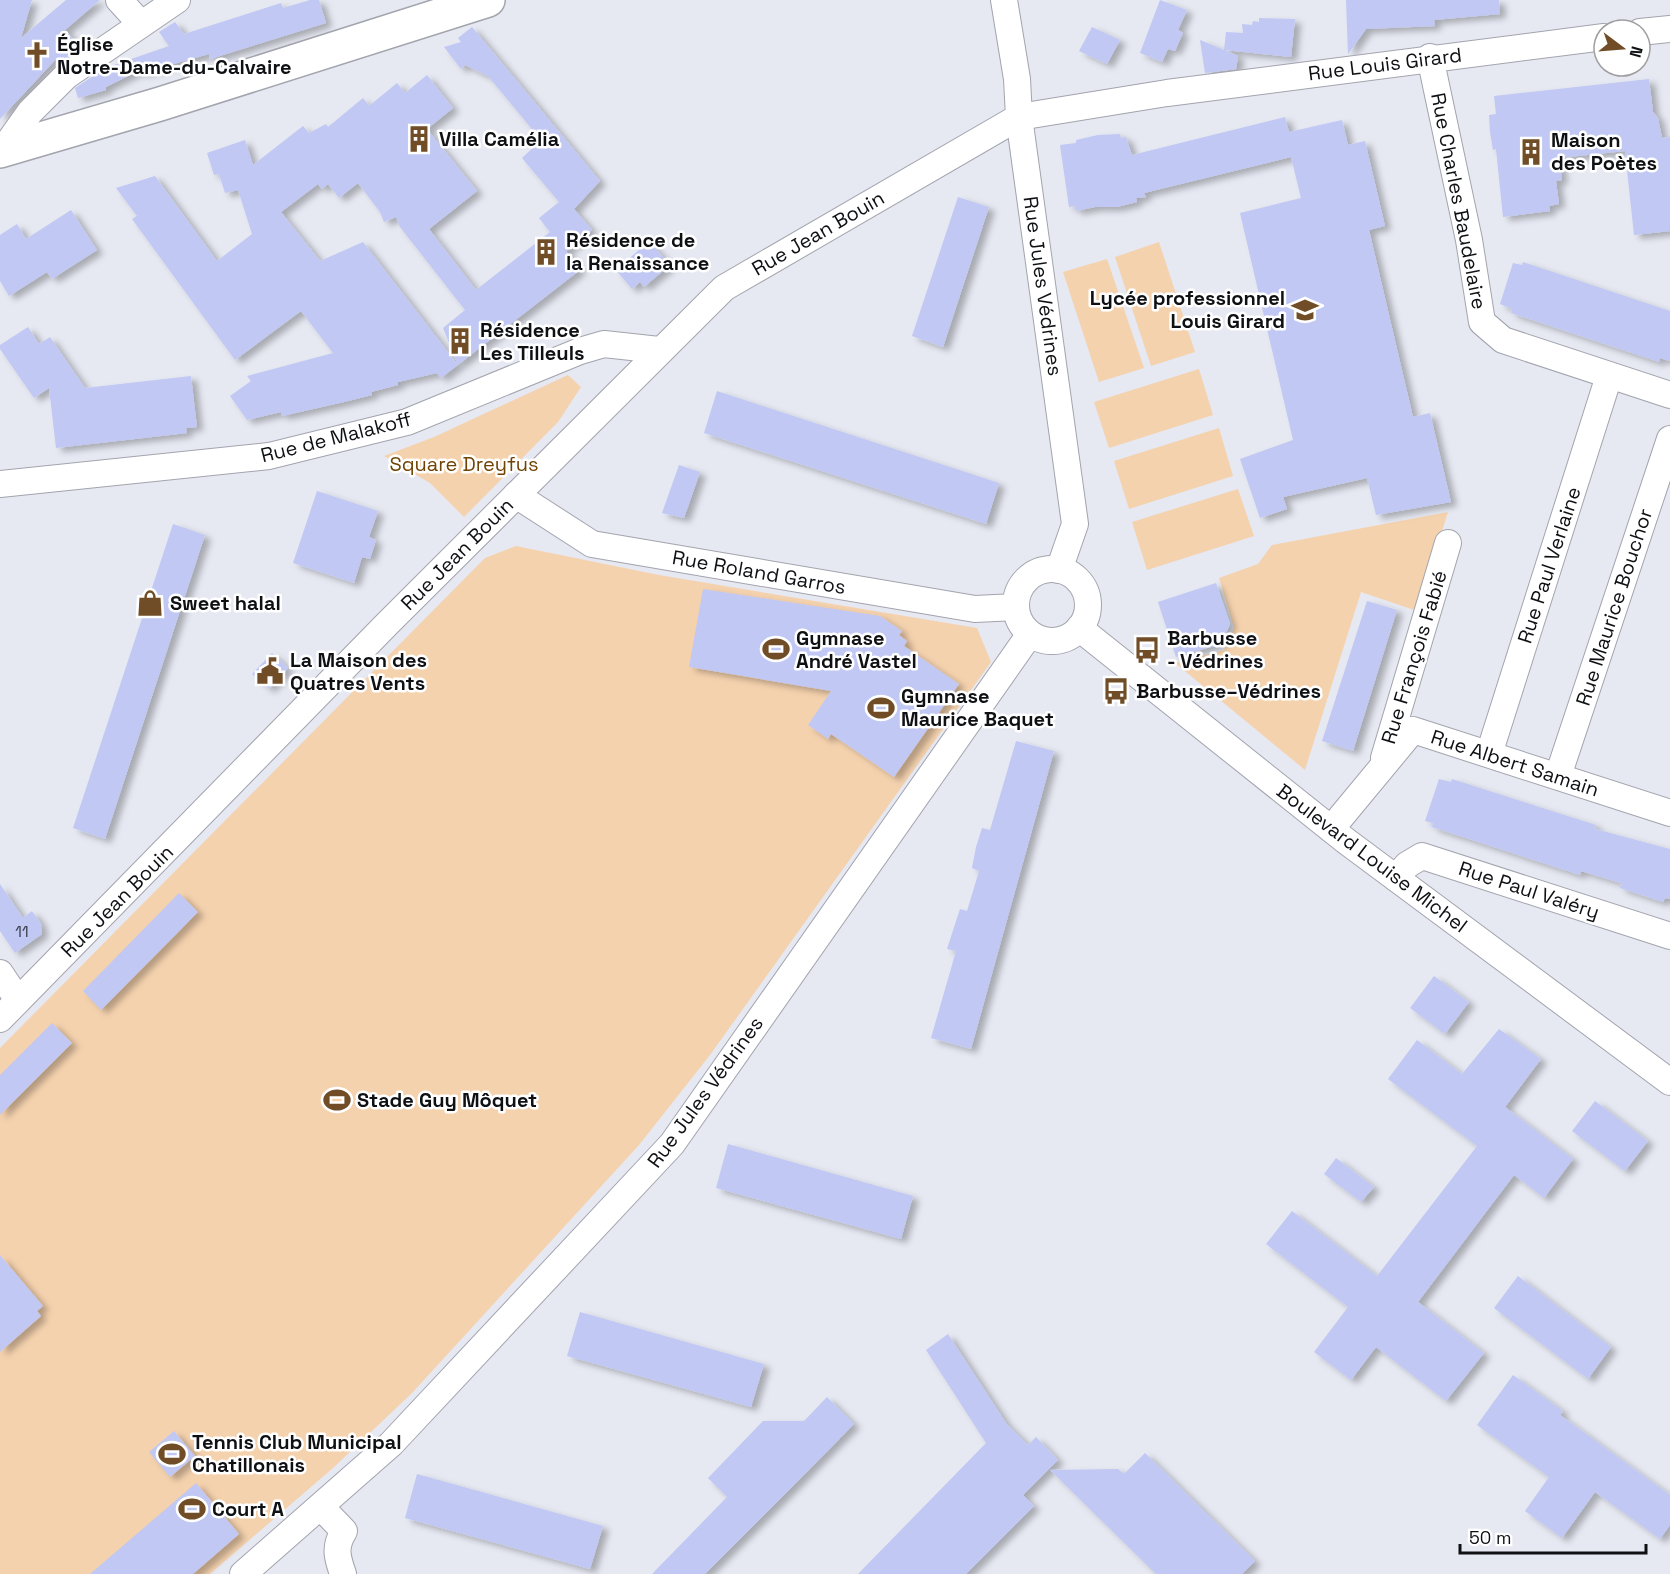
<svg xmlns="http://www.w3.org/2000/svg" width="1670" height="1574" font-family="'Space Grotesk',sans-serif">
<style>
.green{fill:#f5d2ae}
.building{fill:#c0c8f3;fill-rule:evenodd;filter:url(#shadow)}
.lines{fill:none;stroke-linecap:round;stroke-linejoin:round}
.minor-casing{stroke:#a2a4ae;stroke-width:28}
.major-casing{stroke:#a2a4ae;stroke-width:36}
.minor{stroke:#fff;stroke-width:26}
.major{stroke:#fff;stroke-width:33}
.labels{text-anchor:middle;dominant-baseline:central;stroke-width:5;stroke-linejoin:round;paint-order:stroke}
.number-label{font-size:16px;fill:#3b3e4b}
.poi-label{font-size:20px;font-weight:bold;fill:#0f1013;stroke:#fff;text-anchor:start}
.street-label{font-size:20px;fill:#0f1013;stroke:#fff}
.park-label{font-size:20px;fill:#6f4303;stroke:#fff}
</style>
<defs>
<filter id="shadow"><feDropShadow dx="6" dy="4" stdDeviation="3" flood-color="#0004"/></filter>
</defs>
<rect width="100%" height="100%" fill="#e6e8f2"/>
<!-- green -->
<g class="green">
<polygon points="1159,242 1195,352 1151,366 1115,257"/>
<polygon points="1107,259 1144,368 1099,382 1063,272"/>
<polygon points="1199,369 1213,415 1109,448 1094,402"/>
<polygon points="568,375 581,387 558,422 464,517 430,483 384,456 434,437"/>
<polygon points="1219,428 1233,476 1129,509 1114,461"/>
<polygon points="1238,489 1254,536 1147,570 1132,522"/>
<polygon points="1448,512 1417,611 1361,592 1305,770 1175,663 1224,650 1234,628 1219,578 1258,564 1272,545"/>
<polygon points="516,546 659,575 977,628 991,662 710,1055 639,1145 412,1393 333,1468 210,1574 0,1574 0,1048 485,558"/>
</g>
<!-- building -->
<g class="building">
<polygon points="0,0 32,0 21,38 66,0 100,0 65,30 81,48 59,63 56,59 0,119"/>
<polygon points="310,0 319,0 326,23 210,59 209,54 141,73 140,70 106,87 106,90 78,98 75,88 105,68 169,46 159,32 175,22 184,34 281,3 283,8"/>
<polygon points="1160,0 1187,10 1178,30 1183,33 1175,51 1168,49 1162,62 1140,53"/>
<polygon points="1346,0 1499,0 1500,14 1434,20 1435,26 1366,29 1348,54"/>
<polygon points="1259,18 1295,19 1291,57 1225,50 1238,56 1236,69 1205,73 1200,40 1224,50 1226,32 1243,33 1242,24 1252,25 1253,21 1259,22"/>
<path d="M472,27L600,181L574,209L592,230L566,251L580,270L441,378L437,373L398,382V385L371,392L372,395L344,402L282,416L281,412L247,420L230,396L251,381L247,376L333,353L301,311L235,360L132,219L137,216L116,188L155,176L217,261L252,234L238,190L225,193L219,174L214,175L207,153L245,140L253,165L303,126L309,133L326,124L328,127L363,98L369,106L397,83L405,93L427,75L453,108L427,129L477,191L429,229L476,290L550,232L539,218L559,202L522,158L541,140L488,76L465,65L461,69L444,47L461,42L458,38ZM358,183L380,212L384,222L396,217L400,227L465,310L443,328L458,365L363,242L320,261L281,212L318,184L322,189L328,184L339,198Z"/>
<polygon points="1092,27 1120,40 1107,64 1079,51"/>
<polygon points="1649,79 1653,112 1658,118 1662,138 1670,137 1670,231 1634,235 1625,151 1559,158 1562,180 1556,181 1559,204 1549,206 1550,211 1503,217 1496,149 1493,150 1490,132 1489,115 1496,114 1494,96"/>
<polygon points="1285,117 1289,132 1342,120 1348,145 1365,141 1385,226 1369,230 1413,417 1430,413 1451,502 1376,515 1367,478 1283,497 1287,509 1260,518 1240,459 1293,440 1240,213 1301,198 1291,157 1144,193 1146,197 1136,198 1137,202 1117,207 1095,207 1076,211 1075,206 1069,207 1060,145 1076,143 1076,140 1098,135 1120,134 1121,138 1126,137 1132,155"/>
<polygon points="958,197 989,207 943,347 912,336"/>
<polygon points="71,210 97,250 52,279 47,272 9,296 0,281 0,235 17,224 26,239"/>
<polygon points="649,241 670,265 644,287 640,282 632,289 616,270"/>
<polygon points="1523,262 1670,311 1670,361 1660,358 1659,362 1511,313 1512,309 1500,304 1513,263 1522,265"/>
<polygon points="28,327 39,344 50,337 85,388 191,376 197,427 186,428 187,433 56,448 49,388 34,398 0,349 0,345"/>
<polygon points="717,391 999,483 986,524 704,433"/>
<polygon points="679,465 700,472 684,518 662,513"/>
<polygon points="317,491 378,511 369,537 376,540 370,559 362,557 354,583 293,563"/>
<polygon points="173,524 205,535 105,839 73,828"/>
<polygon points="1216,583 1230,624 1221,644 1176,657 1158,602"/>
<polygon points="703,589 880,616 902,631 899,635 907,641 904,646 959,684 894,777 831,734 828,739 808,725 831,691 689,667"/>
<polygon points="1367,601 1397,610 1353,751 1322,741"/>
<polygon points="272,653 288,668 269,689 252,674"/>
<polygon points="1016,741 1054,751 971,1049 931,1038 956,951 947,949 960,909 967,911 979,871 972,868 976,847 982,828 990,830"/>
<polygon points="1439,779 1451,782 1452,779 1596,825 1595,829 1670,849 1670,899 1665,898 1663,902 1620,888 1621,883 1581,871 1580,875 1432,827 1433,823 1425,821"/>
<polygon points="0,884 23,918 32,911 41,924 42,934 15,953 0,931"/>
<polygon points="179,893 198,912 101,1010 83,991"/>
<polygon points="1434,976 1469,1002 1445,1034 1410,1008"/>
<polygon points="52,1023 72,1043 0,1115 0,1075"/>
<polygon points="1499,1029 1541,1059 1505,1107 1573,1159 1544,1198 1514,1175 1418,1302 1484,1353 1446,1401 1376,1347 1351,1380 1314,1352 1348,1307 1266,1244 1292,1211 1377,1276 1477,1146 1388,1079 1417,1040 1462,1074"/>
<polygon points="1595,1101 1648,1141 1625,1171 1572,1131"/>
<polygon points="728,1144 913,1196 901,1239 716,1188"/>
<polygon points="1336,1158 1374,1187 1361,1202 1324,1174"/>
<polygon points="0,1255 43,1306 37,1311 41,1316 0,1352"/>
<polygon points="1518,1276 1611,1347 1588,1379 1494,1308"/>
<polygon points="580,1312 764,1364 751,1407 567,1356"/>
<polygon points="948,1334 1006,1423 1028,1445 1036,1437 1058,1460 1023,1495 1034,1506 966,1574 858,1574 986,1443 926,1350"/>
<polygon points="1513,1375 1563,1411 1560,1415 1670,1495 1670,1525 1660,1539 1595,1492 1562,1538 1525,1511 1549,1477 1477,1425"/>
<polygon points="827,1397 854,1424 792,1487 705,1574 652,1574 727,1497 708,1478 763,1421 804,1421"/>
<polygon points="174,1431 195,1456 170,1477 149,1452"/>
<polygon points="1145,1453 1255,1561 1242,1574 1156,1574 1050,1470 1118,1469 1124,1474"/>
<polygon points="417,1474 603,1526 590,1569 405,1518"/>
<polygon points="196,1483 239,1534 193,1574 90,1574"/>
</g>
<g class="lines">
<defs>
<g id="minor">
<polyline points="119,0 141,24"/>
<polyline points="1004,0 1017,79 1019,117 1075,524 1059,570"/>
<polyline points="1640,32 1670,29"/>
<polyline points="1430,57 1469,240 1482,322 1503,340 1670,395"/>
<polyline points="3,150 30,112 66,76 177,0"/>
<polyline points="0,484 269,456 407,422 580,351 604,344 659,350"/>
<polyline points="516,495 592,544 975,609 1016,607"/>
<circle cx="1052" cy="605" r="36"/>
<polyline points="1079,628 1346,841 1670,1082"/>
<polyline points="1489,754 1609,376"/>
<polyline points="1384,758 1448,543"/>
<polyline points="1558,776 1670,439"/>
<polyline points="1331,829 1413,730 1670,813"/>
<polyline points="1396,878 1407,865 1422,856 1670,936"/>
<polyline points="0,973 18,1000"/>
<polyline points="0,1019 388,623 724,288 1019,117 1167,93 1604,37"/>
<path d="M321,1507L344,1531C334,1547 337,1557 343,1574"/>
<polyline points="243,1574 391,1444 672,1144 1030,634"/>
</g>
<polyline id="major" points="0,151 160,104 488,0"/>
</defs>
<!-- minor casing -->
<use href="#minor" class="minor-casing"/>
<!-- major casing -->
<use href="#major" class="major-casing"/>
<!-- minor -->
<use href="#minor" class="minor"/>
<!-- major -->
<use href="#major" class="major"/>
</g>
<!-- icons -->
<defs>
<symbol id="church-bare" viewBox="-9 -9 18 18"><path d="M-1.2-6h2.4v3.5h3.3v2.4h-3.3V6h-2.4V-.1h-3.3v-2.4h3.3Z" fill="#704d26" stroke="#fff" stroke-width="2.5" paint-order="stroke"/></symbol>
<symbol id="building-bare" viewBox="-9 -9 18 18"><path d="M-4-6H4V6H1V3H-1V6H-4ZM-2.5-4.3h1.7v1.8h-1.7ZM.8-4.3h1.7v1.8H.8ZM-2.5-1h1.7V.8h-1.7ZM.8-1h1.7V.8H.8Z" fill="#704d26" stroke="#fff" stroke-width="2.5" paint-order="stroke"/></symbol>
<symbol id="school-bare" viewBox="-9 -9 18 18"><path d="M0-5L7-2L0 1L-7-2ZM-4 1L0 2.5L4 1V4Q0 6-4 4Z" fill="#704d26" stroke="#fff" stroke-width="2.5" paint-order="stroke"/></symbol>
<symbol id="shop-bare" viewBox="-9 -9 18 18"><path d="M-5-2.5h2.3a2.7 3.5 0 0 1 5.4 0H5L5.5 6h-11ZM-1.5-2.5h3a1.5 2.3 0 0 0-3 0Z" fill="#704d26" stroke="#fff" stroke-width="2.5" paint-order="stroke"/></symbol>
<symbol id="stadium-bare" viewBox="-9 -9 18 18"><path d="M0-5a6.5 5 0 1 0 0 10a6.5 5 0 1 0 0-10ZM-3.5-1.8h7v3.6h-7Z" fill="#704d26" stroke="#fff" stroke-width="2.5" paint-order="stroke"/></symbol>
<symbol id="bus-bare" viewBox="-9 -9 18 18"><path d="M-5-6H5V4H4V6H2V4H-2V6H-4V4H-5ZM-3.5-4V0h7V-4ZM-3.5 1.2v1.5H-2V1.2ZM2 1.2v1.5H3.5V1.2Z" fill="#704d26" stroke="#fff" stroke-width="2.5" paint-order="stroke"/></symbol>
<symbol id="civic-bare" viewBox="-9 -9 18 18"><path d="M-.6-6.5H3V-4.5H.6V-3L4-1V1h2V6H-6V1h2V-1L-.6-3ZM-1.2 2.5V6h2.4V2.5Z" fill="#704d26" stroke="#fff" stroke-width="2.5" paint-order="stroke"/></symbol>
</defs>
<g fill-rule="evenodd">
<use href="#church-bare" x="18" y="36" width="38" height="38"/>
<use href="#building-bare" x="400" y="120" width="38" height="38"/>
<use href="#building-bare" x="1512" y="133" width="38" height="38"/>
<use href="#building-bare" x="527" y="233" width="38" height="38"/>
<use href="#school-bare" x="1286" y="291" width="38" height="38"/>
<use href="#building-bare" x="441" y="322" width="38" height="38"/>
<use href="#shop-bare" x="131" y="584" width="38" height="38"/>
<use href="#stadium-bare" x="757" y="630" width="38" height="38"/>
<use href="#bus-bare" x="1128" y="631" width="38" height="38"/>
<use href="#civic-bare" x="251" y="652" width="38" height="38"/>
<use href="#bus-bare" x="1097" y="672" width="38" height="38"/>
<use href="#stadium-bare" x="862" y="689" width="38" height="38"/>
<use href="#stadium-bare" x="318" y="1081" width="38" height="38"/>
<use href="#stadium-bare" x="153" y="1435" width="38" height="38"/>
<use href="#stadium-bare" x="173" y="1490" width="38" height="38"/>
</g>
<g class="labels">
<!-- number labels -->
<g class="number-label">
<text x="22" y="931">11</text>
</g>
<!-- poi labels -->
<g class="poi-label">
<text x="57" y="44">Église<tspan x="57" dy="23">Notre-Dame-du-Calvaire</tspan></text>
<text x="439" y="139">Villa Camélia</text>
<text x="1551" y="140">Maison<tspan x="1551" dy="23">des Poètes</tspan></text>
<text x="566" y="240">Résidence de<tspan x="566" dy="23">la Renaissance</tspan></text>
<text x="1285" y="298" text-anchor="end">Lycée professionnel<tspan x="1285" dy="23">Louis Girard</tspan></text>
<text x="480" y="330">Résidence<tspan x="480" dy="23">Les Tilleuls</tspan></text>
<text x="170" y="603">Sweet halal</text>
<text x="796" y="638">Gymnase<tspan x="796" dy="23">André Vastel</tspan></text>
<text x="1167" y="638">Barbusse<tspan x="1167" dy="23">- Védrines</tspan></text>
<text x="290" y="660">La Maison des<tspan x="290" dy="23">Quatres Vents</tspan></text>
<text x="1136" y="691">Barbusse–Védrines</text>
<text x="901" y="696">Gymnase<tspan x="901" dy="23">Maurice Baquet</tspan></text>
<text x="357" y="1100">Stade Guy Môquet</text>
<text x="192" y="1442">Tennis Club Municipal<tspan x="192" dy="23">Chatillonais</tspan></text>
<text x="212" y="1509">Court A</text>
</g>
<!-- street labels -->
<g class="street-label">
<text transform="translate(1385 64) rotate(-7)">Rue Louis Girard</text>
<text transform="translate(1459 201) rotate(79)">Rue Charles Baudelaire</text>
<text transform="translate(818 233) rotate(-30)">Rue Jean Bouin</text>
<text transform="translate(1043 286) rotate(82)">Rue Jules Védrines</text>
<text transform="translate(336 437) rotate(-14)">Rue de Malakoff</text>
<text transform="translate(457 554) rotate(-45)">Rue Jean Bouin</text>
<text transform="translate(1549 565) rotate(-72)">Rue Paul Verlaine</text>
<text transform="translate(759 572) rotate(10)">Rue Roland Garros</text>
<text transform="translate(1614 607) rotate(-72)">Rue Maurice Bouchor</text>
<text transform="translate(1414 657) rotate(-73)">Rue François Fabié</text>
<text transform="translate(1515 763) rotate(18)">Rue Albert Samain</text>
<text transform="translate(1372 858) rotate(37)">Boulevard Louise Michel</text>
<text transform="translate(1529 890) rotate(18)">Rue Paul Valéry</text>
<text transform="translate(117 901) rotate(-45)">Rue Jean Bouin</text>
<text transform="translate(705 1092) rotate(-54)">Rue Jules Védrines</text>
</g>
<!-- park labels -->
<g class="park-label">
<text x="464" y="464">Square Dreyfus</text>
</g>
</g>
<!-- north arrow -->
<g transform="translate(1622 48) rotate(106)"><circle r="28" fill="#ffffff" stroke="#9f9fa1" stroke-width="1.5"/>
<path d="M0-4.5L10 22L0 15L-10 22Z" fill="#704d26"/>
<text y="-9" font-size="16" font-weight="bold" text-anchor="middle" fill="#0f1013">N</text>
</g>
<!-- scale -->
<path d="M1460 1544v9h186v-9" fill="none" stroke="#0f1013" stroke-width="3"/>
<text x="1469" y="1544" font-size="18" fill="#0f1013" stroke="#ffffff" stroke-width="4.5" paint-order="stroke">50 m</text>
</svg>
